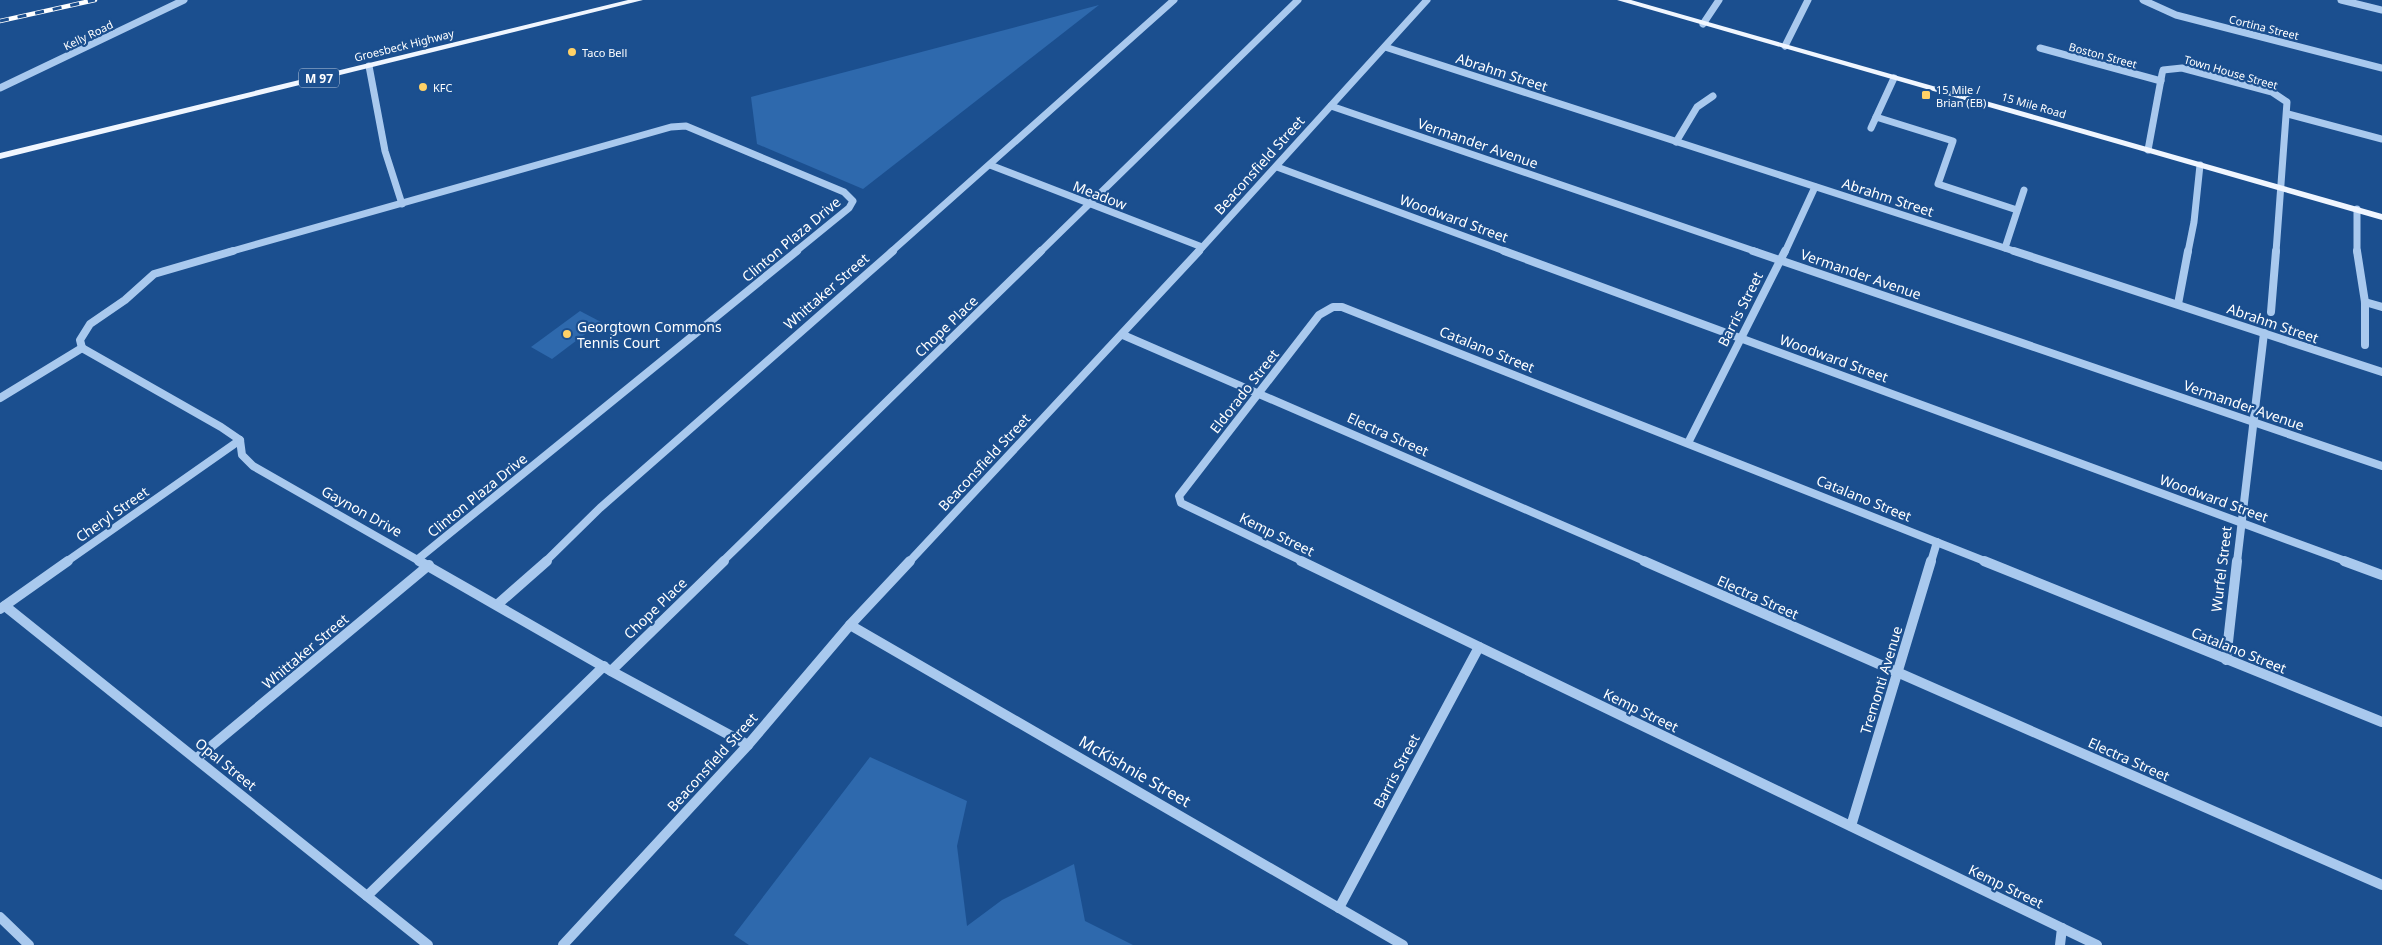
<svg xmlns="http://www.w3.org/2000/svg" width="2382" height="945" font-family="'Noto Sans',sans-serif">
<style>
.green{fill:#2e69ad}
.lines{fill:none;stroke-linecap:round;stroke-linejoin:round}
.minor-far2{stroke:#a9c9ee;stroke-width:7}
.minor-far1{stroke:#a9c9ee;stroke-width:8}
.minor{stroke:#a9c9ee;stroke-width:10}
.major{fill:#f0f6ff;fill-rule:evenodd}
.rail-casing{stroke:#fff;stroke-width:4.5}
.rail{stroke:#1b4f8f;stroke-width:3;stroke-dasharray:9;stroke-linecap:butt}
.poi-dot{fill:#ffd166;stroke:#1b4f8f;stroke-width:2}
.labels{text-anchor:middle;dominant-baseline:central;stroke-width:4.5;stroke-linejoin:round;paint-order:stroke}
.far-street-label{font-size:11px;fill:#fff;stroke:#1b4f8f}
.far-poi-label{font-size:11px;fill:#fff;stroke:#1b4f8f;text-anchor:start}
.shield{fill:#1b4f8f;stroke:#bbcadd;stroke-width:1}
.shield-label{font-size:12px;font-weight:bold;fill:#fff}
.street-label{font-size:14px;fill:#fff;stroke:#1b4f8f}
.poi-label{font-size:14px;fill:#fff;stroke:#1b4f8f;text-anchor:start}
.near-street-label{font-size:16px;fill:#fff;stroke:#1b4f8f}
</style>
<rect width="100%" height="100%" fill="#1b4f8f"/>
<!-- green -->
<g class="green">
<polygon points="1099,5 863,189 757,144 751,97"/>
<polygon points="580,311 601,322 552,359 531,347"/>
<polygon points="870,757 967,801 957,846 967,926 1002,900 1074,864 1085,921 1133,945 749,945 734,935"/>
</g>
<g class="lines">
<!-- minor-far2 -->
<g class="minor-far2">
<polyline points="2143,0 2176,15 2382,68"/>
<polyline points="2341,0 2382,10"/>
<polyline points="1703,24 1719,0"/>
<polyline points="1785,46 1808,0"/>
<polyline points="1385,47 2017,252"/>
<polyline points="2040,48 2161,81"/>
<polyline points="369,66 385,151 402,204"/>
<polyline points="0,88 184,0"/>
<polyline points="1331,106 1757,252"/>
<polyline points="2288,114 2382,139"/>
<polyline points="1876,117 1953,141 1938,184 2017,210"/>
<polyline points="1871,128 1894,78"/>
<polyline points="1676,142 1697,107 1713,96"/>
<polyline points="2148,150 2162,74 2163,70 2182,68 2272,92 2287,102 2276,252"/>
<polyline points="990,165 1202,247"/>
<polyline points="1277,167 1507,252"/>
<polyline points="2357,209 2357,252"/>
<polyline points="2005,248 2024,190"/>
<polyline points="229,252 671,127 686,126 844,192 853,201 849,208 795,252"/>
<polyline points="891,252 1174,0"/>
<polyline points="1040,252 1298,0"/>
<polyline points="1198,252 1427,0"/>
<polyline points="1785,252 1815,187"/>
<polyline points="2188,252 2194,222 2200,165"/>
</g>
<!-- minor-far1 -->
<g class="minor-far1">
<polyline points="1504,251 2348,562"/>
<polyline points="1753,251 2382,466"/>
<polyline points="2014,251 2382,372"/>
<polyline points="2357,251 2365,302 2365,345"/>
<polyline points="2365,302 2382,307"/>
<polyline points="2178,304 2188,251"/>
<polyline points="2271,312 2276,251"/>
<polyline points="1123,335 1647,562"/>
<polyline points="82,348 80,340 90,324 125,300 154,274 233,251"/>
<polyline points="82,348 221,427 240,440 242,455 253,466 421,562"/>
<polyline points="0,398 82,348"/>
<polyline points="1688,443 1785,251"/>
<polyline points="418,559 797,251"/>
<polyline points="66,562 240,440"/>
<polyline points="545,562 600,508 893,251"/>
<polyline points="722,562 1041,251"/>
<polyline points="909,562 1199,251"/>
<polyline points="1304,562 1181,503 1179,496 1319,315 1333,307 1342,307 1987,562"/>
<polyline points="1931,562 1937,542"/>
<polyline points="2237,562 2264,333"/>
</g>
<!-- minor -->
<g class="minor">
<polyline points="419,561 611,671 748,745"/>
<polyline points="1301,561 2097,945"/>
<polyline points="1644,561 2382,885"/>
<polyline points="1984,561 2382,722"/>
<polyline points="2344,561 2382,575"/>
<polyline points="498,604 547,561"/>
<polyline points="5,606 428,945"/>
<polyline points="0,609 68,561"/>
<polyline points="850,625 1403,945"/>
<polyline points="2226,660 2237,561"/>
<polyline points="611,671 724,561"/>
<polyline points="197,758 429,565"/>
<polyline points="1851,826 1931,561"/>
<polyline points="367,896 604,666"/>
<polyline points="1339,908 1479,647"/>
<polyline points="0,917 29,945"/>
<polyline points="563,945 748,745 850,625 910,561"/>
<polyline points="2060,945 2062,928"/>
</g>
<!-- major -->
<g class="major">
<polygon points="628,0 643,0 0,159 0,153"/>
<polygon points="1617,0 1631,0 2382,214 2382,220"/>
</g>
<defs>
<polyline id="rail" points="0,21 95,0"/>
</defs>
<!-- rail casing -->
<use href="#rail" class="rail-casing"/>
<!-- rail -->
<use href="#rail" class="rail"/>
</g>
<!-- markers -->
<g class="poi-dot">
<circle cx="572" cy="52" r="5"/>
<circle cx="423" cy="87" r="5"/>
<rect x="1921" y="90" width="10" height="10" rx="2.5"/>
<circle cx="567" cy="334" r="5"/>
</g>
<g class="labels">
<!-- far-street labels -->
<g class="far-street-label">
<text transform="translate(2264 27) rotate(14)">Cortina Street</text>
<text transform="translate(88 35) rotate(-26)">Kelly Road</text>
<text transform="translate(404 45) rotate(-14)">Groesbeck Highway</text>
<text transform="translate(2103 55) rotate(15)">Boston Street</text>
<text transform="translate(2231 72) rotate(16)">Town House Street</text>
<text transform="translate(2034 105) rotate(16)">15 Mile Road</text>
</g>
<!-- far-poi labels -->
<g class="far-poi-label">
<text x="582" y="52">Taco Bell</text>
<text x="433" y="87">KFC</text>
<text x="1936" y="89">15 Mile /<tspan x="1936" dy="13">Brian (EB)</tspan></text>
</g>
<!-- shield labels -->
<rect class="shield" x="299" y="68.5" width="40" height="19" rx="4"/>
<g class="shield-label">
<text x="319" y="78">M 97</text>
</g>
<!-- street labels -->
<g class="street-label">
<text transform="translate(1502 72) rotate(18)">Abrahm Street</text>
<text transform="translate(1478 143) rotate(19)">Vermander Avenue</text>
<text transform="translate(1259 165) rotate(-48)">Beaconsfield Street</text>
<text transform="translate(1100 195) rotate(21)">Meadow</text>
<text transform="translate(1888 197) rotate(18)">Abrahm Street</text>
<text transform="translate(1454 218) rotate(20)">Woodward Street</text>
<text transform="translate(791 239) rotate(-40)">Clinton Plaza Drive</text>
<text transform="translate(1861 274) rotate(19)">Vermander Avenue</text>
<text transform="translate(826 291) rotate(-41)">Whittaker Street</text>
<text transform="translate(1740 309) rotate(-63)">Barris Street</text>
<text transform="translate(2273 323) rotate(19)">Abrahm Street</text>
<text transform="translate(946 326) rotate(-44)">Chope Place</text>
<text transform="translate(1487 349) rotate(22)">Catalano Street</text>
<text transform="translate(1834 358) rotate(20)">Woodward Street</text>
<text transform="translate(1244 391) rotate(-52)">Eldorado Street</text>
<text transform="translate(2244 405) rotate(19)">Vermander Avenue</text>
<text transform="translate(1388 434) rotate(24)">Electra Street</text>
<text transform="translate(984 462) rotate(-47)">Beaconsfield Street</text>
<text transform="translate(477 495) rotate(-39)">Clinton Plaza Drive</text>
<text transform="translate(1864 498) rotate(22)">Catalano Street</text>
<text transform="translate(2214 498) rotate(20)">Woodward Street</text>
<text transform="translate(362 511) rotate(29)">Gaynon Drive</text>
<text transform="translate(112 514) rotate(-35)">Cheryl Street</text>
<text transform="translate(1277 534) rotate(26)">Kemp Street</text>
<text transform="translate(2221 569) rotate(-83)">Wurfel Street</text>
<text transform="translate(1758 597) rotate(24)">Electra Street</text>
<text transform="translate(655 608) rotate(-44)">Chope Place</text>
<text transform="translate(2239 650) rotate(22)">Catalano Street</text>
<text transform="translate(305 651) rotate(-40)">Whittaker Street</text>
<text transform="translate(1881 680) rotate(-73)">Tremonti Avenue</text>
<text transform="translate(1641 710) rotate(26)">Kemp Street</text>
<text transform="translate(2129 759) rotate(24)">Electra Street</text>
<text transform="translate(712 762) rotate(-48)">Beaconsfield Street</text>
<text transform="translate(226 764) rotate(39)">Opal Street</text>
<text transform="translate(1396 771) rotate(-62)">Barris Street</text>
<text transform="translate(2006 886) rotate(26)">Kemp Street</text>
</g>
<!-- poi labels -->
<g class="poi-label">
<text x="577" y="326">Georgtown Commons<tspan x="577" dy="16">Tennis Court</tspan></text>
</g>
<!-- near-street labels -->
<g class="near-street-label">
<text transform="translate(1135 771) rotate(30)">McKishnie Street</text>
</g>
</g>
</svg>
